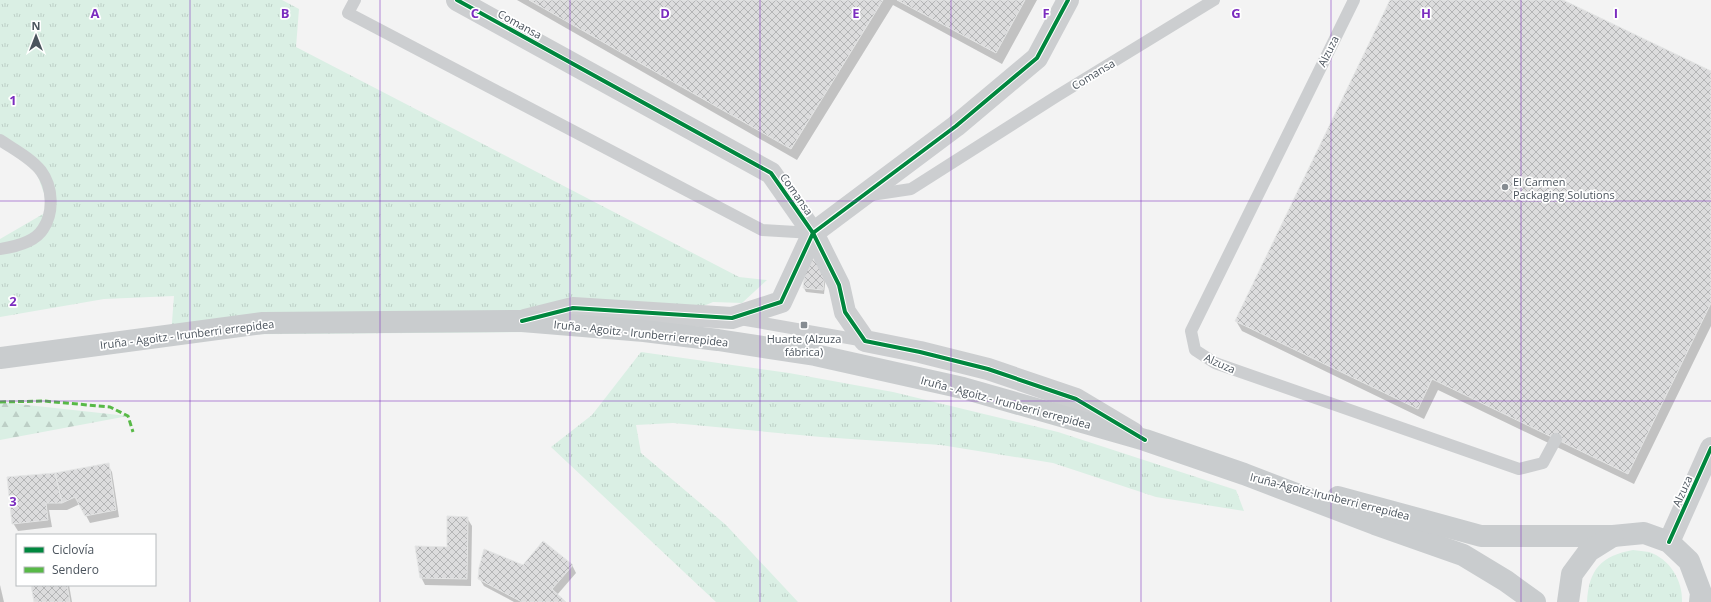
<svg xmlns="http://www.w3.org/2000/svg" width="1711" height="602" font-family="'Open Sans',sans-serif">
<style>
.grass{fill:url(#grass-tufts)}
.forest{fill:url(#forest-firs)}
.shadow{fill:#0003}
.building{fill:url(#building-cross-hatch);stroke:#e4e5e5}
.lines{fill:none;stroke-linecap:round;stroke-linejoin:round}
.service{stroke:#ccced0;stroke-width:12}
.minor{stroke:#ccced0;stroke-width:22}
.tertiary{stroke:#ccced0;stroke-width:22}
.primary{stroke:#c9ccce;stroke-width:22}
.quiet{stroke:#58b947;stroke-width:3;stroke-dasharray:6 3;stroke-linecap:butt}
.cycleway-casing{stroke:#fff;stroke-width:6}
.cycleway{stroke:#00873e;stroke-width:4}
.grid{fill:none;stroke:#7b2cbf;stroke-width:1;stroke-opacity:0.55}
.poi-dot{fill:#868c92;stroke:#fff;stroke-width:1.5}
.labels{text-anchor:middle;dominant-baseline:central;stroke-width:3.5;stroke-linejoin:round;paint-order:stroke}
.street-label{font-size:11px;fill:#4b545d;stroke:#fff}
.poi-label{font-size:11px;fill:#4b545d;stroke:#fff;text-anchor:start}
.grid-label{font-size:13px;text-anchor:middle;font-weight:bold;fill:#7b2cbf;stroke:#fff;stroke-width:3.5;stroke-linejoin:round;paint-order:stroke}
</style>
<defs>
<pattern id="grass-tufts" width="24" height="20" patternUnits="userSpaceOnUse"><rect width="24" height="20" fill="#daefe4"/><path d="M3 7l-1-3M5 7V3M7 7l1-3M15 17l-1-3M17 17v-4M19 17l1-3" fill="none" stroke="#bdcfc6"/></pattern>
<pattern id="forest-firs" width="22" height="20" patternUnits="userSpaceOnUse"><rect width="22" height="20" fill="#daefe4"/><path d="M5 1l3.5 6h-7zM16 11l3.5 6h-7z" fill="#bdcfc6"/></pattern>
<pattern id="building-cross-hatch" width="8" height="8" patternUnits="userSpaceOnUse"><rect width="8" height="8" fill="#dcdcdd"/><path d="M0 0l8 8M0 8l8-8" fill="none" stroke="#b4b5b6"/></pattern>
</defs>
<rect width="100%" height="100%" fill="#f3f3f3"/>
<!-- grass -->
<g class="grass">
<polygon points="0,0 282,0 299,9 296,47 739,277 767,280 742,303 713,302 644,331 171,335 174,296 104,299 0,317 0,239 50,210 33,163 0,142"/>
<polygon points="641,352 789,373 893,392 1058,432 1236,490 1244,511 1156,497 1053,463 941,445 821,437 673,423 636,425 641,453 726,525 798,602 716,602 551,447 592,415"/>
<path d="M1633,550C1638,551 1644,551 1649,552C1670,559 1683,581 1682,602H1587C1589,569 1601,556 1633,550Z"/>
</g>
<!-- forest -->
<polygon class="forest" points="0,402 128,416 0,440"/>
<!-- shadow -->
<g class="shadow">
<polygon points="517,0 1037,0 1002,64 893,5 797,160"/>
<polygon points="1391,0 1561,0 1711,72 1711,326 1634,484 1438,390 1424,419 1242,331 1236,321"/>
<polygon points="807,260 827,265 824,294 806,292 804,288"/>
<polygon points="108,465 112,472 119,517 90,523 80,504 67,510 49,510 52,527 18,531 13,523 55,474"/>
<polygon points="467,518 472,526 471,586 425,585 421,577 448,548"/>
<polygon points="572,565 576,573 557,595 564,602 514,602 484,586 479,578 524,566"/>
<polygon points="0,585 4,602 0,602"/>
<polygon points="32,585 69,585 72,602 35,602"/>
</g>
<!-- building -->
<g class="building">
<polygon points="529,0 883,0 791,149"/>
<polygon points="897,0 1025,0 996,53"/>
<polygon points="1390,0 1563,0 1711,71 1711,303 1628,474 1432,379 1418,409 1235,321"/>
<polygon points="806,259 826,261 823,290 803,288"/>
<polygon points="109,463 116,510 85,516 75,497 62,503 55,473"/>
<polygon points="55,473 62,503 46,503 48,520 12,524 7,477"/>
<polygon points="447,516 468,517 467,579 420,578 415,546 447,547"/>
<polygon points="543,541 573,565 552,589 566,602 522,602 478,579 479,568 484,549 523,565"/>
<polygon points="31,585 67,585 70,602 34,602"/>
</g>
<g class="lines">
<!-- service -->
<g class="service">
<polyline points="355,0 348,13 762,230 813,233"/>
<polyline points="1354,0 1191,331 1195,350 1215,363 1519,469 1543,463 1556,439"/>
<path d="M0,140C13,149 31,158 41,171C53,187 54,213 43,229C35,242 14,247 0,249"/>
<polyline points="871,195 911,189 1057,96 1214,0"/>
<polyline points="740,319 865,341"/>
</g>
<!-- minor -->
<g class="minor">
<polyline points="457,0 771,173 813,233 956,126 1037,58 1068,0"/>
<polyline points="525,320 573,308 732,318 781,302 813,233 839,285 845,312 865,341 920,352 988,369 1076,399 1133,433"/>
</g>
<!-- tertiary -->
<polyline class="tertiary" points="1669,542 1711,448"/>
<!-- primary -->
<g class="primary">
<polyline points="0,358 263,323 522,321 644,331 718,340 815,355 963,388 1145,440 1244,474 1375,524 1463,555 1506,581 1535,602"/>
<polyline points="1338,497 1481,536 1613,536 1644,533 1669,542 1689,561 1701,593 1700,602"/>
<polyline points="1568,602 1572,574 1589,551 1613,536"/>
</g>
<!-- quiet -->
<polyline class="quiet" points="0,402 44,401 110,407 128,416 133,432"/>
<defs>
<g id="cycleway">
<polyline points="457,0 771,173 813,233 956,126 1037,58 1068,0"/>
<polyline points="522,321 573,308 732,318 781,302 813,233 839,285 845,312 865,341 920,352 988,369 1076,399 1145,440"/>
<polyline points="1669,542 1711,448"/>
</g>
</defs>
<!-- cycleway casing -->
<use href="#cycleway" class="cycleway-casing"/>
<!-- cycleway -->
<use href="#cycleway" class="cycleway"/>
</g>
<!-- grid -->
<path class="grid" d="M190,0V602M380,0V602M570,0V602M760,0V602M951,0V602M1141,0V602M1331,0V602M1521,0V602M0,201H1711M0,401H1711"/>
<!-- markers -->
<g class="poi-dot">
<circle cx="1505" cy="187" r="4"/>
<rect x="800" y="321" width="8" height="8" rx="2"/>
</g>
<g class="labels">
<!-- street labels -->
<g class="street-label">
<text transform="translate(520 24) rotate(29)">Comansa</text>
<text transform="translate(1328 51) rotate(-64)">Alzuza</text>
<text transform="translate(1093 74) rotate(-31)">Comansa</text>
<text transform="translate(797 194) rotate(55)">Comansa</text>
<text transform="translate(641 333) rotate(6)">Iruña - Agoitz - Irunberri errepidea</text>
<text transform="translate(187 334) rotate(-7)">Iruña - Agoitz - Irunberri errepidea</text>
<text transform="translate(1220 363) rotate(24)">Alzuza</text>
<text transform="translate(1006 402) rotate(15)">Iruña - Agoitz - Irunberri errepidea</text>
<text transform="translate(1682 491) rotate(-66)">Alzuza</text>
<text transform="translate(1330 496) rotate(14)">Iruña-Agoitz-Irunberri errepidea</text>
</g>
<!-- poi labels -->
<g class="poi-label">
<text x="1513" y="181">El Carmen<tspan x="1513" dy="13">Packaging Solutions</tspan></text>
<text x="804" y="338" text-anchor="middle">Huarte (Alzuza<tspan x="804" dy="13">fábrica)</tspan></text>
</g>
</g>
<g class="grid-label">
<text x="95" y="18">A</text>
<text x="285" y="18">B</text>
<text x="475" y="18">C</text>
<text x="665" y="18">D</text>
<text x="856" y="18">E</text>
<text x="1046" y="18">F</text>
<text x="1236" y="18">G</text>
<text x="1426" y="18">H</text>
<text x="1616" y="18">I</text>
<text x="13" y="105">1</text>
<text x="13" y="306">2</text>
<text x="13" y="506">3</text>
</g>
<!-- legend -->
<rect x="16" y="534" width="140" height="52" fill="#ffffff" stroke="#b7bbbe"/>
<rect x="24" y="547" width="20" height="6" fill="#00873e" stroke="#b7bbbe"/>
<text x="52" y="554" font-size="12" fill="#4b545d">Ciclovía</text>
<rect x="24" y="567" width="20" height="6" fill="#58b947" stroke="#b7bbbe"/>
<text x="52" y="574" font-size="12" fill="#4b545d">Sendero</text>
<!-- north arrow -->
<g transform="translate(36 36)" stroke="#ffffff" stroke-width="3" paint-order="stroke">
<path d="M0-3L7 15L0 10L-7 15Z" fill="#4b545d"/>
<text y="-6" font-size="11" font-weight="bold" text-anchor="middle" fill="#4b545d">N</text>
</g>
</svg>
